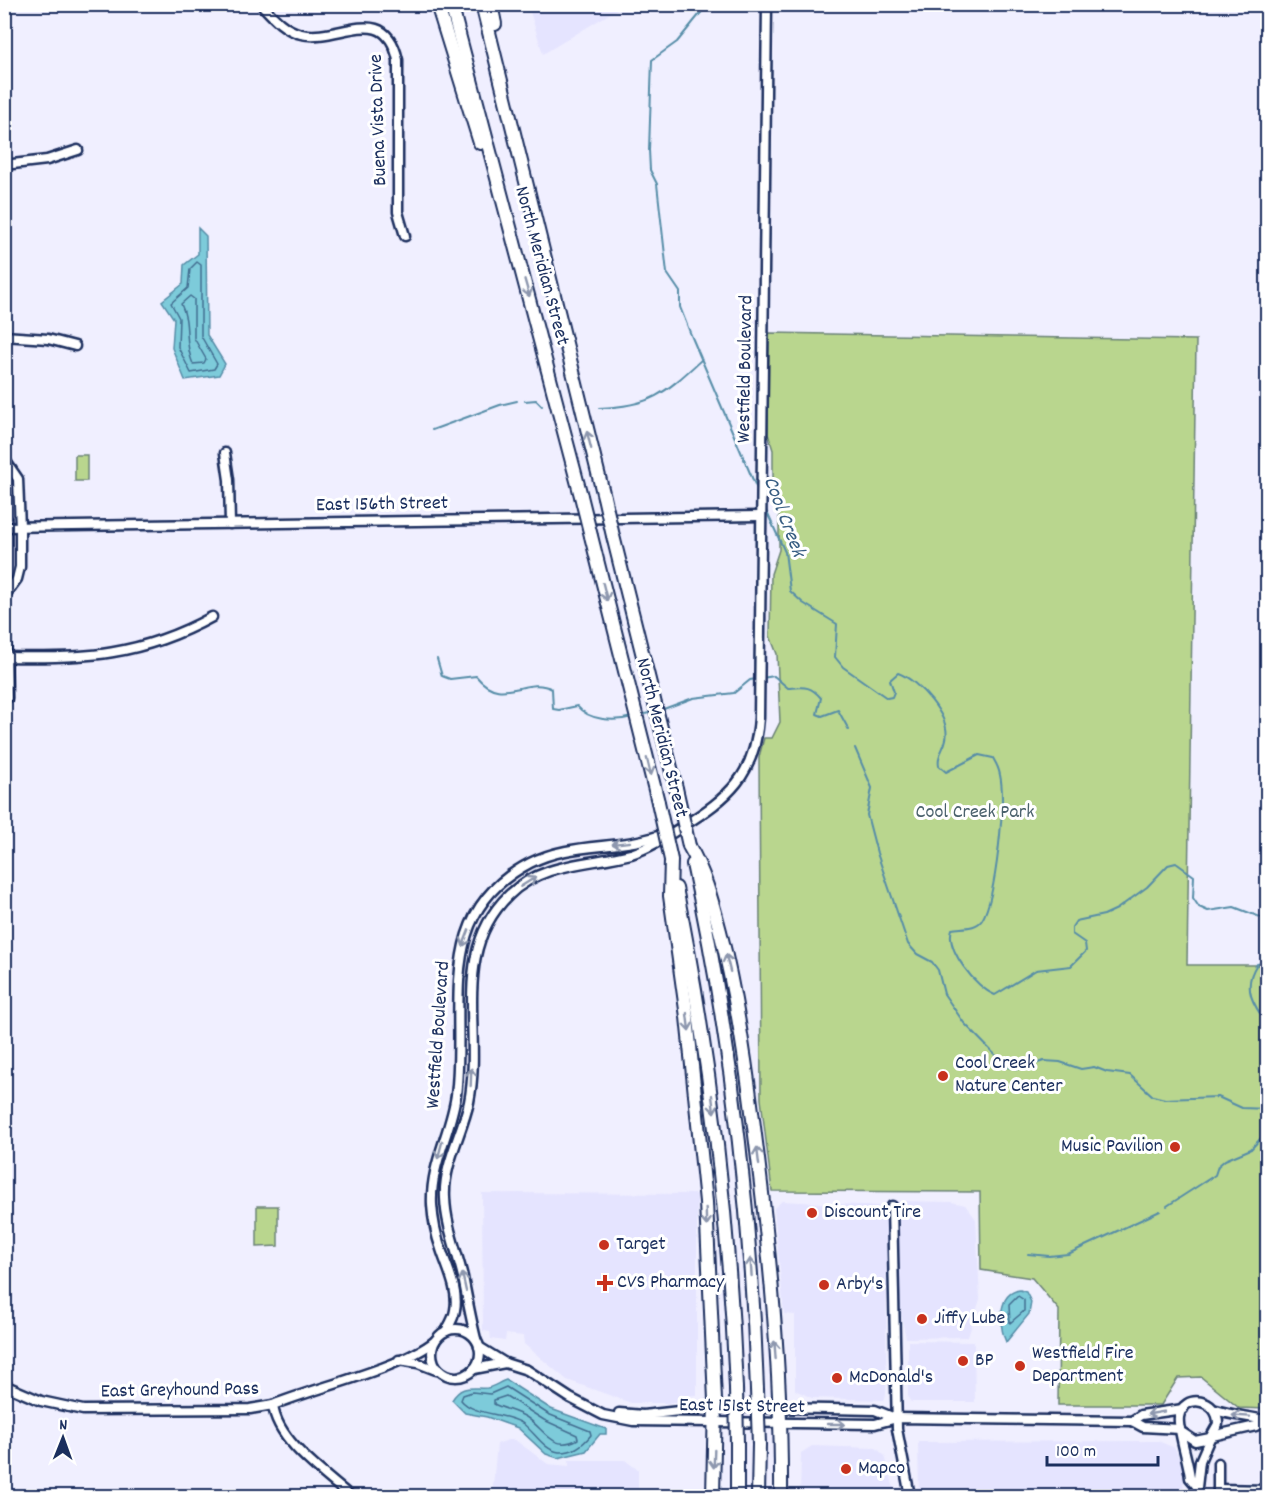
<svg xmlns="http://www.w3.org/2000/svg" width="1272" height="1501" font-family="Dekko,sans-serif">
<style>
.built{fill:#e5e4ff}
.green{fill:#b9d68e;stroke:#6a8276;stroke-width:1.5}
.water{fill:#7dcbda;stroke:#568da8;stroke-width:1.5}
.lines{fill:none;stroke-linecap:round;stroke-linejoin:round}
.shore{stroke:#426d90;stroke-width:1.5}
.stream{stroke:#568da8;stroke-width:2}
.minor-casing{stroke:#1b2f5e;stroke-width:13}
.highway-casing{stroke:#1b2f5e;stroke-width:16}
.minor{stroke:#fff;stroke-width:8}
.highway{stroke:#fff;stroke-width:12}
.highway-bridge-casing{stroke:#1b2f5e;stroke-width:16;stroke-linecap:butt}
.highway-bridge{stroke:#fff;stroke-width:12}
.oneway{stroke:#8d97ae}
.poi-dot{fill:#c8321e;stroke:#fff;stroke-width:2}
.labels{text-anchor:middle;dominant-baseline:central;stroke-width:6;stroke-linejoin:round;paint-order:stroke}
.street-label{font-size:20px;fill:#1b2f5e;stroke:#fff}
.park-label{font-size:20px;fill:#4a616c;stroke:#fff}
.poi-label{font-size:20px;fill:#1b2f5e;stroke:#fff;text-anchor:start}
.water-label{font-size:21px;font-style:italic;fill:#385e83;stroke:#fff}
</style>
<rect width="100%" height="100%" fill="#f0efff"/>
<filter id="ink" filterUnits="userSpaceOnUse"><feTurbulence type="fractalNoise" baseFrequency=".0167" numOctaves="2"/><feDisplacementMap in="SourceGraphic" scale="12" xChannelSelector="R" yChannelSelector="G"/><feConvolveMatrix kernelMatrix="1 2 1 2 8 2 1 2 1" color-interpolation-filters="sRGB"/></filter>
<g filter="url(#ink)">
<!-- built -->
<g class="built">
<polygon points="528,5 528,4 624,5 543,54"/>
<polygon points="482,1193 697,1194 697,1395 679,1396 679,1403 631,1403 567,1380 524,1344 523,1336 506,1334 505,1341 491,1339 490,1332 483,1331"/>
<polygon points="782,1201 878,1206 887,1219 886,1395 883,1400 812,1398 795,1390 795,1315 784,1314 774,1208"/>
<polygon points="898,1201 952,1202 965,1205 976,1219 980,1299 968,1337 906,1338 898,1301 895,1208"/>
<polygon points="908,1341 974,1342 975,1402 911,1402 908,1398"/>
<polygon points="508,1440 515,1440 548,1464 569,1466 569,1460 625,1460 638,1470 638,1496 492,1496 497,1444"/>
<polygon points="1158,1441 1175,1448 1184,1469 1183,1496 919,1496 918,1442"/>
<polygon points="812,1446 876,1448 885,1456 896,1496 800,1496 801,1453"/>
</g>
<!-- green -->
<g class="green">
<polygon points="769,333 1196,340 1187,965 1267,965 1267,1409 1239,1408 1201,1377 1178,1378 1161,1405 1058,1405 1059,1310 1032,1278 981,1270 980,1192 772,1191 761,1099 759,757 764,738 772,738 780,722 777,654 770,636 771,574 779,550 779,501 773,483 773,450 768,434"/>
<rect x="75" y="455" width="12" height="26"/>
<polygon points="257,1206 278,1206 278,1246 257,1247"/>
</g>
<!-- water -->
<g class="water">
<polygon points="198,228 206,236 207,335 225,364 219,375 185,380 172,348 174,319 162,301 183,284 184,265 198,254"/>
<path d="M1020,1290L1026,1292L1031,1302L1029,1314L1006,1342C999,1326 997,1293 1020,1290Z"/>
<path d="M506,1380L551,1409L606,1429V1434H600L586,1451L558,1458L546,1454L518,1428L487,1417L465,1413L452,1400C462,1384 471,1389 487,1388C493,1387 500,1382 506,1380Z"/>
</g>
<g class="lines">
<!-- shore -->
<g class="shore">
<polygon points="197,262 201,265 201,336 217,364 214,369 191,373 178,347 179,318 171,303 188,288 190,269"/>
<path d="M190,296L194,299V338L206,359L204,363L193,364C183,341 191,325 181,304Z"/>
<polygon points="1018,1296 1024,1300 1024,1311 1010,1323 1009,1305"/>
<path d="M506,1387L548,1414L590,1431L591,1435C583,1445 573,1453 559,1452C543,1450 534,1431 522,1423C504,1412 474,1416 461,1400L463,1395L472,1392L490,1394Z"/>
<path d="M506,1396L544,1420L577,1435L578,1439C552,1453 545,1429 526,1417C516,1411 504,1409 494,1404V1400Z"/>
</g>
<!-- stream -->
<g class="stream">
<polyline points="708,4 677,42 652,60 649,150 650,170 657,184 667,273 680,292 680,307 691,335 759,494"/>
<polyline points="525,401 536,400 542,406"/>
<path d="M599,408C651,406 664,394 701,360"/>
<polyline points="432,430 500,405 517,401"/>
<path d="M765,508L785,552L790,591L803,603L837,624L835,657L843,667L887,698L892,697L894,692L890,680L898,673C918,680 951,717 946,739C944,750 937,754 939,766L946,772L979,755L993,758C996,763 999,769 1000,775C1006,802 996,897 982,920C976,929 962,927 952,929C945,949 976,988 995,995L1036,970L1071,966L1086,951L1085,943L1072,934V927L1076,921L1104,915L1117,909L1147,887L1168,865L1176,863L1194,876L1193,898L1199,907L1208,911L1234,907L1268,920"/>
<path d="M437,659L442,676L450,679L476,676C502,708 525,675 552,689L553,709L559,710L577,706C589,721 615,722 632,717"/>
<path d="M661,710L693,698L734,693L750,680L774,676L788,688C804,687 810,685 821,698L817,714L822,716L838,710L849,730"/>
<polyline points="641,715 653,712"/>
<polyline points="855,748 872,788 867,815 877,853 908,944 917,954 932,962 938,970 944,994 964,1023 1007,1067 1019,1069 1044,1061 1060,1062 1081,1069 1094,1067 1107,1072 1130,1075 1153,1096 1165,1099 1218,1097 1242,1108 1268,1109"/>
<path d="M1268,962L1257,964C1241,988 1254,1006 1268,1025"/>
<polyline points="1167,1206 1215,1175 1218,1166 1225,1160 1251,1149 1262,1137 1268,1121"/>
<polyline points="1028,1254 1049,1256 1068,1254 1160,1211"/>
</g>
<defs>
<g id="minor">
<path d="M261,4C273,17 284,30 301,34C338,43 385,0 398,60V212L405,236"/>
<polyline points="4,165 47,160 78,150"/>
<polyline points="4,336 48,339 75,346"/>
<polyline points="225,453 229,480 230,524"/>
<polyline points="5,460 18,479 20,527 20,567 17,579 6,594"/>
<polyline points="4,527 760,516"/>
<polyline points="5,591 7,698"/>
<path d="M5,657C84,659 141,656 212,617"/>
<polyline points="892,1206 897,1429 910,1496"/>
<circle cx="456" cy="1353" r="24"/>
<path d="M446,1331C450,1324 454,1318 455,1310C459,1290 447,1268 441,1249C436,1235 433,1220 432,1205C430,1165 451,1132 456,1095C467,1008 432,914 530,863C572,841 622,851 666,833"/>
<path d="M476,1339C471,1319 467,1298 463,1277C457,1251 446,1226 445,1198C443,1165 462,1134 469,1102C483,1031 450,952 509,895C543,862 588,865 631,854C650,848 666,837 683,826C729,797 755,776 759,718L767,4"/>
<polyline points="479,1347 505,1363 527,1370 570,1398 603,1415 633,1421 875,1424 897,1418 1132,1421 1143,1427 1180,1429"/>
<polyline points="399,1360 418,1363 436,1370"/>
<polyline points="474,1369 505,1363"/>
<path d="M4,1385L41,1401L83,1410L250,1409L273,1405C276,1440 325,1474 350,1496"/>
<path d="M273,1405C317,1387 402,1368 435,1341"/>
<path d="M1216,1410C1233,1416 1250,1416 1268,1421"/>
<polyline points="619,1413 643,1415 715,1407 830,1409 875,1410 895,1418"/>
<polyline points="1132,1421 1141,1415 1183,1409"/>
<path d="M1183,1433L1195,1441L1210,1438L1218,1424C1219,1399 1183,1392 1179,1417C1177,1430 1189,1462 1190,1478L1196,1485"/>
<polyline points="1212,1436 1256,1426 1266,1421"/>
<polyline points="1218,1489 1268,1490"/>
<polyline points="1196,1496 1200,1461 1210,1438"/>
<polyline points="1218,1496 1218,1463"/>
</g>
<g id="highway">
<polyline points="437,4 480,143"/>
<polyline points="451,4 581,496"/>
<polyline points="482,4 604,497"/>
<polyline points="491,4 495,24"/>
<polyline points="591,536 658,802"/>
<polyline points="613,536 676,788"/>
<path d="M689,846C705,873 712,901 720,931C736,993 745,1055 753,1119C769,1244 782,1371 781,1496"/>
<polyline points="671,860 670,896 687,1017 706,1202 715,1400 713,1496"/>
<path d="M693,864C731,1037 751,1212 757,1389"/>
<path d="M676,888C710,1054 729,1219 736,1388"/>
<polyline points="737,1444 737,1496"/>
<polyline points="758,1496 759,1444"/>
</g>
</defs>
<!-- minor casing -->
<use href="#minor" class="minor-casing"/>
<!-- highway casing -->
<use href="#highway" class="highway-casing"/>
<!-- minor -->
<use href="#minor" class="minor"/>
<!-- highway -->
<use href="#highway" class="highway"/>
<defs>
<g id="highway-bridge">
<polyline points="581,496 591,536"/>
<polyline points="604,497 613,536"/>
<polyline points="676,788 689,846"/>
<polyline points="658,802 671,860"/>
<polyline points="736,1388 737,1444"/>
<polyline points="757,1389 759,1444"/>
</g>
</defs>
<!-- highway-bridge casing -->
<use href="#highway-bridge" class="highway-bridge-casing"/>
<!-- highway-bridge -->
<use href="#highway-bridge" class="highway-bridge"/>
</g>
<!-- one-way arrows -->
<defs><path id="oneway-shaft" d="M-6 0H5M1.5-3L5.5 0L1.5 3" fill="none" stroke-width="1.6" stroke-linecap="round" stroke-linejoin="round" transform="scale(1.5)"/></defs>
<g class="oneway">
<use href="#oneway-shaft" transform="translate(527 288) rotate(74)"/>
<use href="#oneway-shaft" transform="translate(589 440) rotate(-104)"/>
<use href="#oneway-shaft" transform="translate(605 592) rotate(76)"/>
<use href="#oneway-shaft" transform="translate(649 767) rotate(76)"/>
<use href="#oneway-shaft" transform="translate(621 843) rotate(173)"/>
<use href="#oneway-shaft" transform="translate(528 882) rotate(-32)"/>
<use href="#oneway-shaft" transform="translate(466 938) rotate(111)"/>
<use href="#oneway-shaft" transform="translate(728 963) rotate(-104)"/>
<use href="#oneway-shaft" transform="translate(688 1022) rotate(83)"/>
<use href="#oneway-shaft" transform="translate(471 1077) rotate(-88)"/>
<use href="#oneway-shaft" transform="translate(713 1104) rotate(83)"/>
<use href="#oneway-shaft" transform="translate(440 1150) rotate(105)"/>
<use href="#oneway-shaft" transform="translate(758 1156) rotate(-97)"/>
<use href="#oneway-shaft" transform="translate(706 1217) rotate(88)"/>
<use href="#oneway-shaft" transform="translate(751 1267) rotate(-94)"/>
<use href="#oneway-shaft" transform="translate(464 1282) rotate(-102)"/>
<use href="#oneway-shaft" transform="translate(775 1350) rotate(-94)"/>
<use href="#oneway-shaft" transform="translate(1156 1413) rotate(170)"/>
<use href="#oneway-shaft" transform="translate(1241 1416) rotate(-176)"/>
<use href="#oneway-shaft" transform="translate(836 1424)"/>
<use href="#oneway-shaft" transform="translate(714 1459) rotate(92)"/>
</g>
</g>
<!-- markers -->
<g class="poi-dot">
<circle cx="943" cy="1076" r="6"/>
<circle cx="1175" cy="1147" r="6"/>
<circle cx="812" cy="1213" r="6"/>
<circle cx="604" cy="1245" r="6"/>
<path d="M602 1274h6v6h6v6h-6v6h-6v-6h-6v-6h6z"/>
<circle cx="824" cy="1285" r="6"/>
<circle cx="922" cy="1319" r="6"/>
<circle cx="963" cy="1361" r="6"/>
<circle cx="1020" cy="1366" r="6"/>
<circle cx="837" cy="1378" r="6"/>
<circle cx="846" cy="1469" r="6"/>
</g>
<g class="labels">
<!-- street labels -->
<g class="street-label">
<text transform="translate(379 120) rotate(-92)">Buena Vista Drive</text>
<text transform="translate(541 266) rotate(75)">North Meridian Street</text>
<text transform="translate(746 369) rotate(-89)">Westfield Boulevard</text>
<text transform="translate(382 505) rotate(-1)">East 156th Street</text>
<text transform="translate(661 738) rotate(76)">North Meridian Street</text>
<text transform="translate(439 1035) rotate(-86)">Westfield Boulevard</text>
<text transform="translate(180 1391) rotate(-1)">East Greyhound Pass</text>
<text transform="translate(742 1407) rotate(1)">East 151st Street</text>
</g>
<!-- park labels -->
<g class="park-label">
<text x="975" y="813">Cool Creek Park</text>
</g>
<!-- poi labels -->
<g class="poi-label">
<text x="955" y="1064">Cool Creek<tspan x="955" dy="23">Nature Center</tspan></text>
<text x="1163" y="1147" text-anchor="end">Music Pavilion</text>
<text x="824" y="1213">Discount Tire</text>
<text x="616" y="1245">Target</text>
<text x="617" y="1283">CVS Pharmacy</text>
<text x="836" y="1285">Arby's</text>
<text x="934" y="1319">Jiffy Lube</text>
<text x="1032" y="1354">Westfield Fire<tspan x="1032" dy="23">Department</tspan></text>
<text x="975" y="1361">BP</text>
<text x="849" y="1378">McDonald's</text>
<text x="858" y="1469">Mapco</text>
</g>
<!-- water labels -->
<g class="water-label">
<text transform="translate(783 517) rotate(69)">Cool Creek</text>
</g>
</g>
<!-- margin -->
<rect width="1272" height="1501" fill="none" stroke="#fff" stroke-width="24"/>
<rect x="12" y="12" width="1248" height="1477" fill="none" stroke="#1b2f5e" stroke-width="2" filter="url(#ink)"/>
<!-- north arrow -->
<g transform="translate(63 1438) rotate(1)" stroke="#ffffff" stroke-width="4.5" paint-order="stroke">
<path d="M0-4.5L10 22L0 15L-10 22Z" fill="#1b2f5e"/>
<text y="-9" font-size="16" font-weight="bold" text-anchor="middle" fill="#1b2f5e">N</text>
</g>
<!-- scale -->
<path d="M1047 1456v9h111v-9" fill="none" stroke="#1b2f5e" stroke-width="3"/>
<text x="1056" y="1456" font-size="18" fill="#1b2f5e" stroke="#ffffff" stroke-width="4.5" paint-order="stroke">100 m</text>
</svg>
